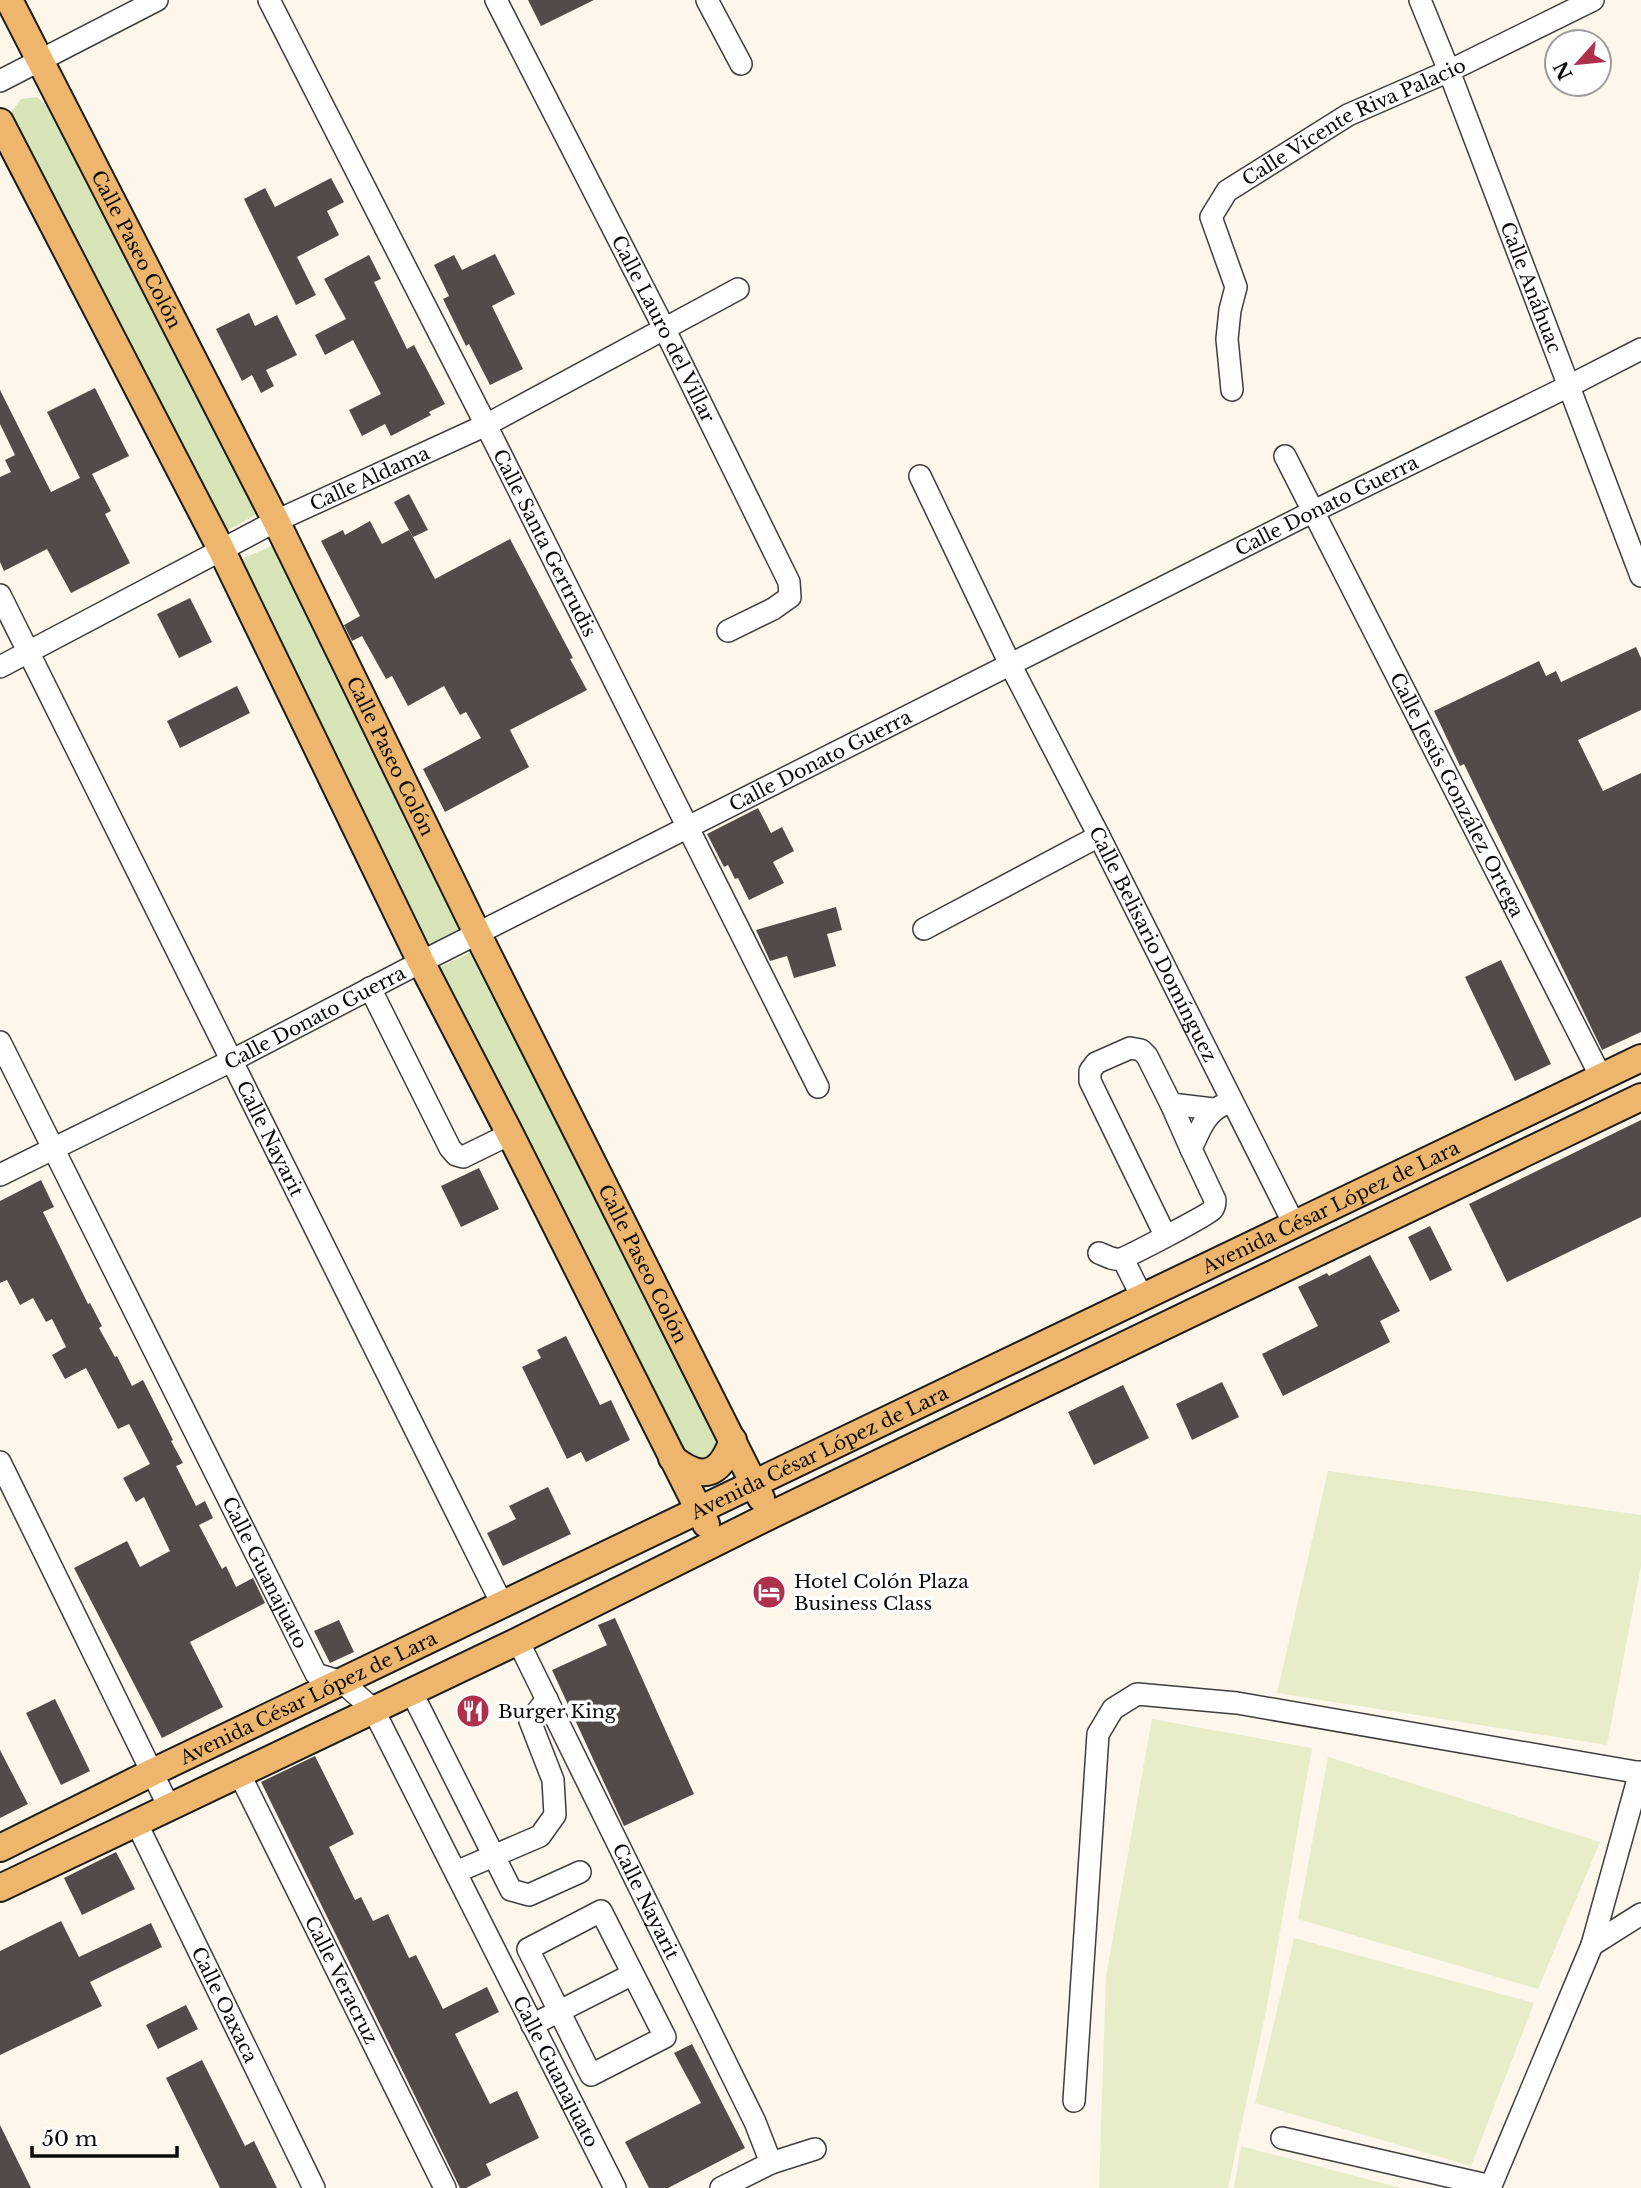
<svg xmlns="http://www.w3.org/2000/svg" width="1641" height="2188" font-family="'Libre Baskerville',serif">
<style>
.green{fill:#d7e4b8}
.pitch{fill:#e7ecc9}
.building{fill:#534b49}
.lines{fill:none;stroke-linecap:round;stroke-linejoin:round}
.minor-casing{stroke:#3e3e3e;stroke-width:24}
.major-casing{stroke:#1c1c1c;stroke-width:30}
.minor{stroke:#fff;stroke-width:21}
.major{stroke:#edb66c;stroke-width:26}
.labels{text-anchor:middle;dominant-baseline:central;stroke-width:7;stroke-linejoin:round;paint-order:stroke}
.street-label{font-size:19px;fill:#0b0b0b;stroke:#fff}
.poi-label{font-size:19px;fill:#0b0b0b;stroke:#fff;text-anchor:start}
</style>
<rect width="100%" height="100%" fill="#fdf6eb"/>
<!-- green -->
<g class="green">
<polygon points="37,97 48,107 259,513 223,533 12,126 12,111 21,99"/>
<polygon points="274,545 471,930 427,951 237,561"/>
<polygon points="480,948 715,1418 720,1453 696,1466 669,1439 436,969"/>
</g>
<!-- pitch -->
<g class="pitch">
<polygon points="1328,1471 1641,1515 1641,1566 1607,1745 1277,1693"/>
<polygon points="1152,1719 1312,1748 1267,2006 1228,2188 1099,2188 1106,1976"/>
<polygon points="1328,1757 1600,1842 1538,1989 1298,1919"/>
<polygon points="1294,1938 1534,2003 1471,2166 1255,2103"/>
<polygon points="1241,2146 1401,2188 1234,2188"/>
</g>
<!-- building -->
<g class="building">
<polygon points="528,0 594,0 541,26"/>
<polygon points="331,178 344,202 327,211 339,235 297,257 316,295 296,305 244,199 265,188 275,207"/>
<polygon points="495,254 515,294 492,306 523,369 490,385 469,344 466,346 443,299 449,296 434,265 454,255 462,270"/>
<polygon points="369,255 381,279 374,282 407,349 414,345 445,404 429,412 431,415 391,436 385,424 362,436 349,410 381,394 353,340 325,355 315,335 346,319 324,279"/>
<polygon points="249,313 255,326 277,315 297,355 266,370 274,386 261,393 252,375 242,381 216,329"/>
<polygon points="95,388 129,456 92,474 111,511 105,514 130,563 71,593 47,549 4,571 0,562 0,477 11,472 5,460 15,455 0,424 0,390 51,492 80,478 47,412"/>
<polygon points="409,494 428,530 413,537 394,502"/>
<polygon points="370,521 382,544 409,530 435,579 510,539 573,658 570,659 587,690 510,730 529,767 445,812 423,769 481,738 466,712 460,715 444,686 408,706 392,676 386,679 362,636 352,641 344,625 360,616 321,541 343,530 345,535"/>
<polygon points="190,598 212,642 179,658 157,614"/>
<polygon points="1636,647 1641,658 1641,710 1578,740 1603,791 1641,773 1641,1032 1602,1050 1464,764 1460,766 1434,711 1539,661 1546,676 1556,671 1561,682"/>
<polygon points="237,686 250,713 180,748 167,721"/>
<polygon points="758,808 771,833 782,827 794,851 773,862 784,883 749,900 738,878 735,879 728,865 724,867 707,834"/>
<polygon points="836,907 842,930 827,934 836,966 794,978 787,956 770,961 756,930"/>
<polygon points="1501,960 1551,1064 1515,1081 1465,977"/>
<polygon points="1641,1120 1641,1217 1507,1282 1469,1204"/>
<polygon points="479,1168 499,1209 461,1227 441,1186"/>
<polygon points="41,1180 54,1207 43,1212 88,1304 90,1303 102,1326 99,1328 115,1357 117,1356 132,1386 143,1380 173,1440 171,1441 183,1463 176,1466 196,1506 205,1501 213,1518 199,1525 222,1569 226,1566 236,1587 253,1578 265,1603 190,1642 223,1707 162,1738 74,1568 127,1541 140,1567 170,1551 144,1497 136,1502 123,1478 150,1464 129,1424 118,1429 86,1368 65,1379 52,1355 66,1347 52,1319 46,1322 33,1298 20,1305 7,1280 0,1283 0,1201"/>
<polygon points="1430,1226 1452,1270 1430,1281 1408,1237"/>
<polygon points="1370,1255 1400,1311 1380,1321 1390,1342 1283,1396 1262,1354 1318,1326 1298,1287 1327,1273 1329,1276"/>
<polygon points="566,1336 600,1405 611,1400 630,1440 586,1462 581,1452 567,1459 522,1367 541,1358 537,1350"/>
<polygon points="1222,1382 1239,1417 1192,1440 1176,1404"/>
<polygon points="1123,1385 1149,1438 1094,1465 1068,1412"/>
<polygon points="548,1487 571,1534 503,1566 487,1533 516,1519 509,1506"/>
<polygon points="615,1618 694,1794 624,1826 552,1670 607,1645 598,1625"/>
<polygon points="339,1620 354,1652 330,1663 314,1631"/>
<polygon points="55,1699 90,1771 61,1785 26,1713"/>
<polygon points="0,1750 28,1804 0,1818"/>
<polygon points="315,1756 354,1834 329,1847 355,1900 361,1897 373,1921 388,1914 409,1958 416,1955 443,2009 487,1987 499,2012 455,2034 490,2104 517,2091 539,2138 486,2164 491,2175 466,2188 460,2188 261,1782"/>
<polygon points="116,1852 135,1889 82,1915 64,1878"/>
<polygon points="61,1921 79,1957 151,1923 162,1947 90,1982 102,2006 0,2055 0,1951"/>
<polygon points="186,2005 198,2029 158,2049 146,2025"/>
<polygon points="692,2044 745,2148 668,2188 649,2188 625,2142 701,2103 674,2053"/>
<polygon points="202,2060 245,2146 254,2141 277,2188 220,2188 166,2078"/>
<polygon points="0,2125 31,2188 0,2188"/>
</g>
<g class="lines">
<defs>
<g id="minor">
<path id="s1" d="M269,0L486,425L818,1087"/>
<path id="s2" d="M496,0L664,328L789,582L790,597L773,609L728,631"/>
<polyline points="707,0 741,64"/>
<path id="s3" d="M1420,0L1449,71L1641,576"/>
<polyline points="0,81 157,0"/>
<path id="s4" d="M1232,390L1227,339L1230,310L1236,287L1211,217L1227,191L1348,115L1449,71L1593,0"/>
<path id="s5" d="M1285,456L1601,1077"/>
<path id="s6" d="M920,476L1010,664L1099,836L1294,1224"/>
<path id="s7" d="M0,595L503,1606"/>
<path id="s8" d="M0,667L276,521L486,425L738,289"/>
<polyline points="924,929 1099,836"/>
<polyline points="370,988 450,1148 456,1155 463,1157 510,1134"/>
<path id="s9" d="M0,1042L316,1674L342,1682L373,1709L615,2188"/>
<polyline points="1171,1104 1191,1149"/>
<path id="s10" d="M0,1175L231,1061L421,962L1314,511L1569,386L1641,349"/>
<polyline points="1165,1235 1090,1081 1090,1071 1096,1063 1130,1048 1141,1050 1147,1056 1171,1104 1213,1109"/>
<path d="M1099,1253C1106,1256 1113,1260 1120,1259C1126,1258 1208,1215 1212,1210C1214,1208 1215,1204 1215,1200L1191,1149C1199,1132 1205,1113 1223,1105"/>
<polyline points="1123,1259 1142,1297"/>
<polyline points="0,1462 169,1807"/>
<path id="s11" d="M518,1641L755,2122L771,2163"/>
<polyline points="411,1691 511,1890 529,1895 580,1872"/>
<path id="s12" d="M239,1773L445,2188"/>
<path id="s13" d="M136,1822L314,2188"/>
<polyline points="456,1872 540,1836 555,1815 553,1780 530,1721 547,1699"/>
<polyline points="1592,1945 1641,1914"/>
<polyline points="532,2025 633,1974 601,1911 528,1949 591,2075 665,2037 633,1974"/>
<polyline points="1074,2101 1098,1734 1113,1709 1137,1694 1237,1703 1641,1773"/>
<polyline points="1282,2138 1491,2186"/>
<polyline points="721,2188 771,2163 815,2149"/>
<polyline points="1490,2188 1592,1945 1640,1772"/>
</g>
<g id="major">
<path id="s14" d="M9,0L276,521L477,933L761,1498"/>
<polyline points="0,122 221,549 421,962 510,1134 706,1524"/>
<path d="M672,1458C702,1482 720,1476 733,1440"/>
<path id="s15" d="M0,1848L153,1772L1641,1058"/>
<polyline points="0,1888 518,1641 769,1516 1641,1097"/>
</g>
</defs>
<!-- minor casing -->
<use href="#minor" class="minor-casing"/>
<!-- major casing -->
<use href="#major" class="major-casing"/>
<!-- minor -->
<use href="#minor" class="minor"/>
<!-- major -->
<use href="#major" class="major"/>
</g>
<!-- icons -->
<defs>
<symbol id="hotel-disc" viewBox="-11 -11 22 22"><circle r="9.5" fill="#af304d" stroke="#fff"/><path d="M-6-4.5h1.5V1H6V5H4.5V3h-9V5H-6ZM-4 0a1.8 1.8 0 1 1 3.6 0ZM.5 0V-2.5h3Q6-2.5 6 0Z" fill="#fff"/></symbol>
<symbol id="restaurant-disc" viewBox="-11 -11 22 22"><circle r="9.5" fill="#af304d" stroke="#fff"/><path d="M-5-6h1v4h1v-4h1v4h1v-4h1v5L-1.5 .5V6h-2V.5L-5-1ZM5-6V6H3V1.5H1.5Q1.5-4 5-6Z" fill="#fff"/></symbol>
</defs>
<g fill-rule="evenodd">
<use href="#hotel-disc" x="750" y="1573" width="38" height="38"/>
<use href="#restaurant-disc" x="454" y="1692" width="38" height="38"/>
</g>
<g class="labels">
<!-- street labels -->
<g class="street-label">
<text stroke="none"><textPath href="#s4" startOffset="354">Calle Vicente Riva Palacio</textPath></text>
<text stroke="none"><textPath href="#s14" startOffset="280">Calle Paseo Colón</textPath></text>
<text stroke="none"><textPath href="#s3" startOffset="308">Calle Anáhuac</textPath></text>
<text stroke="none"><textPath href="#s2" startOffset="369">Calle Lauro del Villar</textPath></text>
<text stroke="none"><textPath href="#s8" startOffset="415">Calle Aldama</textPath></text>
<text stroke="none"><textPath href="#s10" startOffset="1486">Calle Donato Guerra</textPath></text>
<text stroke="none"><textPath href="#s1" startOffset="609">Calle Santa Gertrudis</textPath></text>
<text stroke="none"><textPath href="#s14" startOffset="847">Calle Paseo Colón</textPath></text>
<text stroke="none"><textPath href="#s10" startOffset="919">Calle Donato Guerra</textPath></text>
<text stroke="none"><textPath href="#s5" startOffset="380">Calle Jesús González Ortega</textPath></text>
<text stroke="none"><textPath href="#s6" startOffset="523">Calle Belisario Domínguez</textPath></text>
<text stroke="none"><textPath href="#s10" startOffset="352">Calle Donato Guerra</textPath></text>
<text stroke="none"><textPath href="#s7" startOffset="607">Calle Nayarit</textPath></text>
<text stroke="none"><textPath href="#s15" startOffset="1477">Avenida César López de Lara</textPath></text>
<text stroke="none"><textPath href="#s14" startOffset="1414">Calle Paseo Colón</textPath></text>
<text stroke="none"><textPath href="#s15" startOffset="910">Avenida César López de Lara</textPath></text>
<text stroke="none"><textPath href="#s9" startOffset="593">Calle Guanajuato</textPath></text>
<text stroke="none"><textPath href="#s15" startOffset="343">Avenida César López de Lara</textPath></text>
<text stroke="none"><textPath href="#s11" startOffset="290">Calle Nayarit</textPath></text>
<text stroke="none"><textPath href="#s12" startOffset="231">Calle Veracruz</textPath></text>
<text stroke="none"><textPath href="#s13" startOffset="203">Calle Oaxaca</textPath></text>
<text stroke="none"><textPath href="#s9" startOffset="1181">Calle Guanajuato</textPath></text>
</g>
<!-- poi labels -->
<g class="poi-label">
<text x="794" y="1581">Hotel Colón Plaza<tspan x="794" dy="22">Business Class</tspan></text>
<text x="498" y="1711">Burger King</text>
</g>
</g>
<!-- north arrow -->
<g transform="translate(1578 63) rotate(243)"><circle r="33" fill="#ffffff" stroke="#9d9d9d" stroke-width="2"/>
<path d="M0-5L12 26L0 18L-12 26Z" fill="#af304d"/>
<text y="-10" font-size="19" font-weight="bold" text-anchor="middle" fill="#0b0b0b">N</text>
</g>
<!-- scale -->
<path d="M32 2146v10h145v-10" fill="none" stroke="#0b0b0b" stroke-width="3.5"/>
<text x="42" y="2146" font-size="21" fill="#0b0b0b" stroke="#ffffff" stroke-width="5" paint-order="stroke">50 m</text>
</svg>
